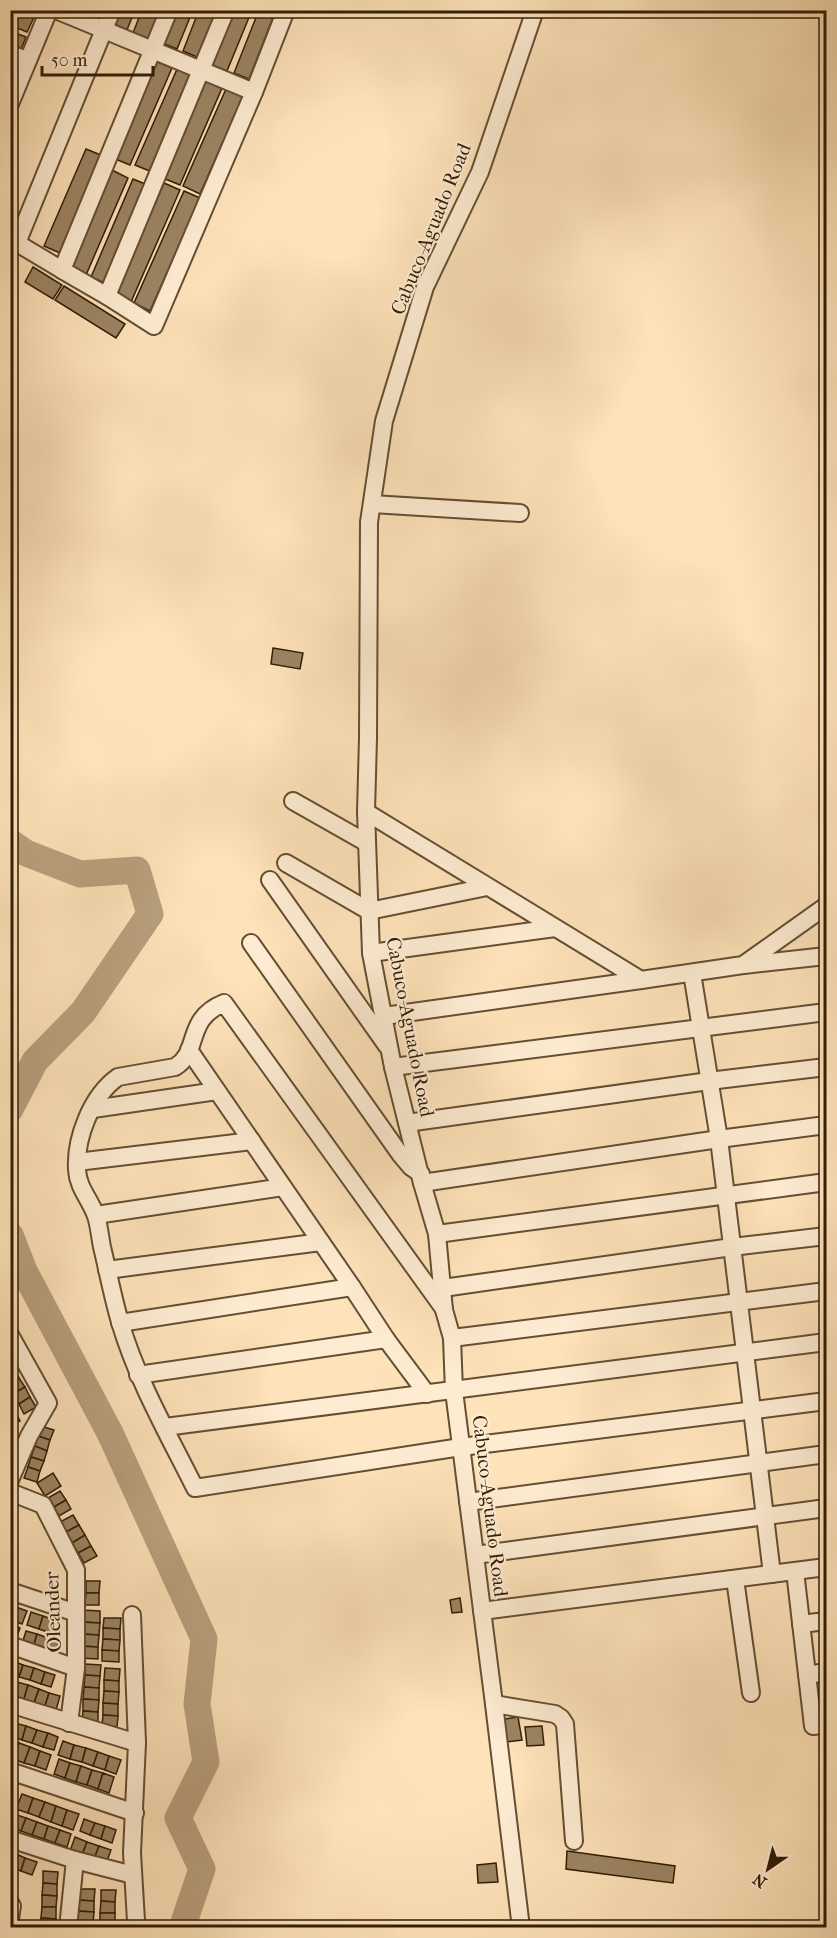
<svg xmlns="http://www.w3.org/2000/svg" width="837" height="1938" font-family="'IM FELL French Canon',serif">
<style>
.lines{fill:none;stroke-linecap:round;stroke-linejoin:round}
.river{stroke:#b89f7c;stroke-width:27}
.building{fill:#9c8463;stroke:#311e06;stroke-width:1.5}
.minor-casing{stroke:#644f33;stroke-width:20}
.minor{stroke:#feecd2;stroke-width:16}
.labels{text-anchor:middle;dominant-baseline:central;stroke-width:4.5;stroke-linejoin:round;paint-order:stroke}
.street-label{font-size:20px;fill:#311e06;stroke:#feecd2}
</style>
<rect width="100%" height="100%" fill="#fee2b9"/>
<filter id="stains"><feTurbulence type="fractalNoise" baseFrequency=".00333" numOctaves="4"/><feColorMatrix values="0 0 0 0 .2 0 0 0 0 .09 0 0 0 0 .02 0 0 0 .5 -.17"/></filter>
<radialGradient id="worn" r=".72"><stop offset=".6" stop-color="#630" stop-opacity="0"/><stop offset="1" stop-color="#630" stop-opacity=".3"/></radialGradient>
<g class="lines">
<!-- river -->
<g class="river">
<polyline points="10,842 26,853 80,874 137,870 150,914 83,1012 35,1061 10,1109"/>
<polyline points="10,1235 24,1271 110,1433 204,1639 197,1704 206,1762 178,1818 202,1869 182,1928"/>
</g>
</g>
<!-- building -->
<g class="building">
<polygon points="10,10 19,10 34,17 27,32 10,25"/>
<polygon points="87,10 104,10 100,20 85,14"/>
<polygon points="117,10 135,10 127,30 112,23"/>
<polygon points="142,10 160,10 148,39 133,33"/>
<polygon points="175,10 193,10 177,49 162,43"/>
<polygon points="199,10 217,10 197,57 183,51"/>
<polygon points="235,10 252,10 227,71 212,65"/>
<polygon points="259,10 276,10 249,79 234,73"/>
<polygon points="10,31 26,37 20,52 10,48"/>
<polygon points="156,61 172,68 130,165 113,158"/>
<polygon points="178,67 194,74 152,172 135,165"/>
<polygon points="206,80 222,88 180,185 163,178"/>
<polygon points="226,89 243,96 200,194 183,186"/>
<polygon points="86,149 103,156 60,253 44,246"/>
<polygon points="112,170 128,178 86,275 69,268"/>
<polygon points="133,179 150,186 107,284 91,277"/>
<polygon points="164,183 180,190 131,302 115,295"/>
<polygon points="184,191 200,198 150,311 134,303"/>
<polygon points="33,267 62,285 53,299 25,282"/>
<polygon points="64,286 125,324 116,338 55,300"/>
<polygon points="273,648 303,653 300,669 271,664"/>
<polygon points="13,1368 19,1378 10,1382 10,1369"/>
<polygon points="19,1378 25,1387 13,1394 10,1390 10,1382"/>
<polygon points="25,1387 30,1397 19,1404 13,1394"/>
<polygon points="30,1397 36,1407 24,1414 19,1404"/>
<polygon points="15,1411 20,1421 10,1426 10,1413"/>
<polygon points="41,1426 54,1430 50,1440 38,1436"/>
<polygon points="38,1436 50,1440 47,1451 35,1446"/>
<polygon points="35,1446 47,1451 44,1461 31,1457"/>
<polygon points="31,1457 44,1461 40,1471 28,1467"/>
<polygon points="28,1467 40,1471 37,1482 24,1478"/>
<polygon points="53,1473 61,1486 45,1496 37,1483"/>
<polygon points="60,1491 66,1500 54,1507 48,1498"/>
<polygon points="66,1500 71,1509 59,1516 54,1507"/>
<polygon points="73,1515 79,1525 66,1532 60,1522"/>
<polygon points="79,1525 85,1535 72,1543 66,1532"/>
<polygon points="85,1535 91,1546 78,1553 72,1543"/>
<polygon points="91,1546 97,1556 84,1563 78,1553"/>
<polygon points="86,1581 100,1581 99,1593 86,1593"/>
<polygon points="86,1593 99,1593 99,1605 85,1605"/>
<polygon points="460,1598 462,1612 452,1613 450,1600"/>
<polygon points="16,1607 27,1611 22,1624 11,1620"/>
<polygon points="82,1610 100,1611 100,1623 81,1622"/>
<polygon points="31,1612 43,1616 39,1629 27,1625"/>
<polygon points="43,1616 55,1620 50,1633 39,1629"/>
<polygon points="104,1618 121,1618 120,1629 103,1628"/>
<polygon points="81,1622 100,1623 99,1635 81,1634"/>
<polygon points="10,1624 20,1628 15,1642 10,1640"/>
<polygon points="103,1628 120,1629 120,1640 103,1639"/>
<polygon points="26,1631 37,1634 33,1648 22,1644"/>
<polygon points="37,1634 48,1638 44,1651 33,1648"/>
<polygon points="81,1634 99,1635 98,1647 80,1646"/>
<polygon points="48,1638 59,1642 55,1655 44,1651"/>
<polygon points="103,1639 120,1640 119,1651 102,1650"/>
<polygon points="80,1646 98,1647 98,1659 80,1658"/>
<polygon points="102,1650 119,1651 119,1662 102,1661"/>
<polygon points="13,1661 23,1665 19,1677 10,1674"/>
<polygon points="85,1664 101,1665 100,1676 85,1675"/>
<polygon points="23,1665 34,1668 30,1680 19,1677"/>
<polygon points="34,1668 45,1672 41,1684 30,1680"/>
<polygon points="105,1668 120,1669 119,1681 104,1680"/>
<polygon points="45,1672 55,1675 51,1687 41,1684"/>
<polygon points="85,1675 100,1676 99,1688 84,1687"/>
<polygon points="10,1679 17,1682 13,1695 10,1695"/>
<polygon points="104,1680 119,1681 119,1692 104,1691"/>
<polygon points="17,1682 28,1685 24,1699 13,1695"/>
<polygon points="28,1685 39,1689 34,1703 24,1699"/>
<polygon points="84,1687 99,1688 99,1700 83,1699"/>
<polygon points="39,1689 49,1693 45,1706 34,1703"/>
<polygon points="104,1691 119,1692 118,1704 103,1703"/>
<polygon points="49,1693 60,1696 56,1710 45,1706"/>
<polygon points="83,1699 99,1700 98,1712 83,1711"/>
<polygon points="103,1703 118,1704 118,1716 103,1715"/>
<polygon points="83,1711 98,1712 98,1723 82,1723"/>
<polygon points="103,1715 118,1716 117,1727 102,1726"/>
<polygon points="518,1717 522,1740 507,1742 504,1719"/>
<polygon points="15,1723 26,1726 22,1740 11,1736"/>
<polygon points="26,1726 37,1730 32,1743 22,1740"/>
<polygon points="542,1726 544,1745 527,1746 525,1727"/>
<polygon points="37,1730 48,1733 43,1747 32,1743"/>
<polygon points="48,1733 58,1737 54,1750 43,1747"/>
<polygon points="10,1740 19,1743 13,1759 10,1758"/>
<polygon points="63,1741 74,1745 70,1759 58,1755"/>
<polygon points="19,1743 30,1747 24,1763 13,1759"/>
<polygon points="74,1745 86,1748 82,1762 70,1759"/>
<polygon points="30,1747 40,1751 35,1766 24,1763"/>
<polygon points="86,1748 98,1752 93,1766 82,1762"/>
<polygon points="40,1751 51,1755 46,1770 35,1766"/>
<polygon points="98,1752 109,1756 105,1770 93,1766"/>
<polygon points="109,1756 121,1760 116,1774 105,1770"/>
<polygon points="59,1759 70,1763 65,1778 54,1774"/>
<polygon points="70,1763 81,1766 76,1782 65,1778"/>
<polygon points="81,1766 92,1770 87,1785 76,1782"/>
<polygon points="92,1770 103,1773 98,1789 87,1785"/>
<polygon points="103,1773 114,1777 109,1793 98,1789"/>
<polygon points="10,1790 17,1792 11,1807 10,1807"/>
<polygon points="22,1794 33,1798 28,1813 16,1809"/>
<polygon points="33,1798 45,1802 39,1817 28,1813"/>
<polygon points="45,1802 56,1806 51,1822 39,1817"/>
<polygon points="56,1806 67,1810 62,1826 51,1822"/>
<polygon points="67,1810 79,1814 73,1830 62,1826"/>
<polygon points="14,1814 26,1818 21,1831 10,1827"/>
<polygon points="26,1818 37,1822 32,1835 21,1831"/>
<polygon points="84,1819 95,1823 90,1835 80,1831"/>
<polygon points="37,1822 48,1826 44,1839 32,1835"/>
<polygon points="95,1823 105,1826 101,1839 90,1835"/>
<polygon points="48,1826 60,1830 55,1843 44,1839"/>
<polygon points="105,1826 116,1830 112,1843 101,1839"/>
<polygon points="60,1830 71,1834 67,1847 55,1843"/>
<polygon points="75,1837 87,1842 82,1855 70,1851"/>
<polygon points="87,1842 99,1846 94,1859 82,1855"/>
<polygon points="99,1846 111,1850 106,1864 94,1859"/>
<polygon points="567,1851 675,1866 673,1883 566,1869"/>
<polygon points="14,1853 25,1858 21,1871 10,1867"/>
<polygon points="25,1858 37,1862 32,1875 21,1871"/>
<polygon points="496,1863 498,1882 478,1883 477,1865"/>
<polygon points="43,1871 58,1872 57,1884 43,1883"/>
<polygon points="43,1883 57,1884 57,1896 42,1895"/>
<polygon points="78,1889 95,1889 94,1901 77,1900"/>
<polygon points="101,1890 116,1890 115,1902 101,1901"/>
<polygon points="42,1895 57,1896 56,1907 42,1907"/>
<polygon points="77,1900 94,1901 94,1912 77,1911"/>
<polygon points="101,1901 115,1902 115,1913 100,1913"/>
<polygon points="42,1907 56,1907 56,1919 41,1918"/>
<polygon points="77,1911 94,1912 93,1923 76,1923"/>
<rect x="100" y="1913" width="15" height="12"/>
<polygon points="41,1918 56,1919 56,1928 41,1928"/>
<rect x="76" y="1923" width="17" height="5"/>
</g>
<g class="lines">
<defs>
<g id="minor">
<polyline points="56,10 254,92"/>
<polyline points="226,10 107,296 154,326 254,92 286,10"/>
<polyline points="10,54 28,60"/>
<polyline points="10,104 49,10"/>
<polyline points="62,270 17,243 112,10"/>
<polyline points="107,296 62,270 169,10"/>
<polyline points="372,504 520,513"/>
<polyline points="293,801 367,843"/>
<polyline points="366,812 641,980 743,965 826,906"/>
<polyline points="286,863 369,911 487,887"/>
<polyline points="270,880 387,1046"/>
<polyline points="251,943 400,1154 411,1167 421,1174"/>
<polyline points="371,953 555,928"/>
<polyline points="744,965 826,956"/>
<polyline points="692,973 719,1139 772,1574"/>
<polyline points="384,1016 641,980"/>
<polyline points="189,1050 352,1287 386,1339 427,1394"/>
<polyline points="393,1067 826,1012"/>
<polyline points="93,1109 217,1091"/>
<polyline points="407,1123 709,1081 826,1067"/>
<polyline points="77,1162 252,1141"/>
<polyline points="422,1183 719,1139 826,1125"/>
<polyline points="96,1215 283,1187"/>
<polyline points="437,1234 826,1182"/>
<polyline points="107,1270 321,1242"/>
<polyline points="443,1288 732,1247 826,1236"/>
<path d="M444,1309L224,1003C184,1019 201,1052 175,1067L118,1077C91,1096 75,1139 77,1170C78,1188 90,1199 96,1216C99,1225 100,1237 102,1247C108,1272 113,1298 120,1322C137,1380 168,1434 195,1488L461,1447L826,1401"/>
<polyline points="120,1323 352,1287"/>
<polyline points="10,1335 48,1403 29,1436 10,1480"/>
<polyline points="452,1338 826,1291"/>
<polyline points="138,1375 386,1339"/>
<polyline points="165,1427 826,1342"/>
<polyline points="10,1492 43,1505 76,1570 76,1668 69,1723"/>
<polyline points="468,1502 826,1454"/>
<polyline points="475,1555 826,1508"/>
<polyline points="795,1571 813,1726 826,1724"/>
<polyline points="735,1579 751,1693"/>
<polyline points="10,1591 76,1613"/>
<polyline points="482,1611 826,1567"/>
<polyline points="132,1615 137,1743 132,1853 136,1921"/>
<polyline points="801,1624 826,1621"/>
<polyline points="10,1645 76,1668"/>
<polyline points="807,1675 826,1672"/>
<polyline points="10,1704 137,1743"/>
<polyline points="494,1704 555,1714 561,1718 565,1724 574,1841"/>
<polyline points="10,1771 135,1813"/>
<polyline points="10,1839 75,1860 133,1875"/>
<polyline points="10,1903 12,1906 10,1919"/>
<polyline points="68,1928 75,1860"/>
<polyline points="521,1928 494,1704 454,1391 452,1338 444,1310 437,1234 422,1183 393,1067 371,953 366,812 368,738 369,522 384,421 425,287 480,172 535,10"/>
</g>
</defs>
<!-- minor casing -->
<use href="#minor" class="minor-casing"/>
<!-- minor -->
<use href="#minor" class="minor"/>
</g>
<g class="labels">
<!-- street labels -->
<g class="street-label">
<text transform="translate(431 229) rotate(-68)">Cabuco-Aguado Road</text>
<text transform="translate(410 1027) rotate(79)">Cabuco-Aguado Road</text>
<text transform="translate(490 1506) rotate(83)">Cabuco-Aguado Road</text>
<text transform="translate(53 1612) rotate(-92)">Oleander</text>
</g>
</g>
<!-- margin -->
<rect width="837" height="1938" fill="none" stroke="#fee2b9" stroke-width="36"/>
<rect x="12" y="12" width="813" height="1914" fill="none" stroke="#311e06" stroke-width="3"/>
<rect x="18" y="18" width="801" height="1902" fill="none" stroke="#311e06" stroke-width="1.5"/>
<!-- north arrow -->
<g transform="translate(768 1869) rotate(215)" stroke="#feecd2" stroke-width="4.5" paint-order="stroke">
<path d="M0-4.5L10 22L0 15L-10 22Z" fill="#311e06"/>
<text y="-9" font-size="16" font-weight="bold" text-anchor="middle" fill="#311e06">N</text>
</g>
<!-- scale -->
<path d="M42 66v9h111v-9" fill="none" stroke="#311e06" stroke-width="3"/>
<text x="51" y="66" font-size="18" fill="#311e06" stroke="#feecd2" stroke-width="4.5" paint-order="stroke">50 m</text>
<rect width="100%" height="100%" filter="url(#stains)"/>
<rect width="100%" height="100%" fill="url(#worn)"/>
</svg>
